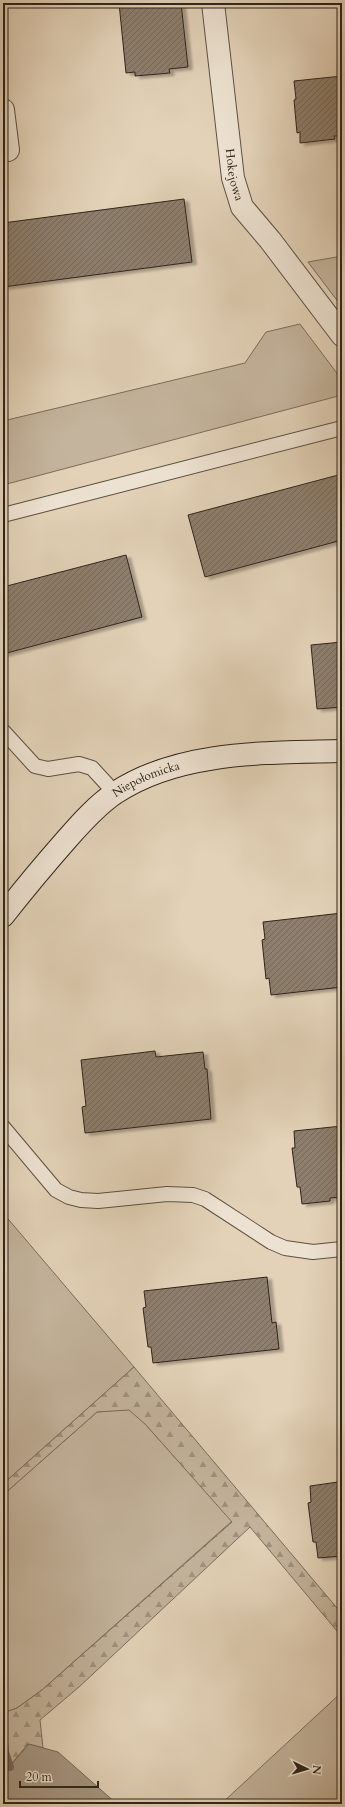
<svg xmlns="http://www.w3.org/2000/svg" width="345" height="1807" font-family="Cardo,serif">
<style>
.grass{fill:#c4b49d;stroke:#7a6c5c}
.forest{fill:url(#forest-firs);stroke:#7a6c5c}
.water{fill:#a69783;stroke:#76695a}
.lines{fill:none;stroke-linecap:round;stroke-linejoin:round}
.stream{stroke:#76695a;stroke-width:8}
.building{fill:url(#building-hatch);stroke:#2f241c;filter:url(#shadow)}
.lane-casing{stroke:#5c5043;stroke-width:16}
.street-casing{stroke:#5c5043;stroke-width:24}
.secondary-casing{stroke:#2f241c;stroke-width:24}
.lane{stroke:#ede2d1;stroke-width:14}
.street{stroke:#ede2d1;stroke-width:22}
.secondary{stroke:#ede2d1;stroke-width:22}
.labels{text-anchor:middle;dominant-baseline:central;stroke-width:4;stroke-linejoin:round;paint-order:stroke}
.street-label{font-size:12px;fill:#2f241c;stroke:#ede2d1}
</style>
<defs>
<pattern id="forest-firs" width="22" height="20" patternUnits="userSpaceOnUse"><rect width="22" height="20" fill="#c4b49d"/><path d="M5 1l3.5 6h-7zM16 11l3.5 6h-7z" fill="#a0927f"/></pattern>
<pattern id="building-hatch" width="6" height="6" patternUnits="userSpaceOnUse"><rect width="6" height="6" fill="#8d7e6d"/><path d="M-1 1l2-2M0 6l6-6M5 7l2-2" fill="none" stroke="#746759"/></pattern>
<filter id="shadow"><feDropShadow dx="4.5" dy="2.5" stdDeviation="1" flood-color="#0004"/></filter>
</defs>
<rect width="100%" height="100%" fill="#e3d2b8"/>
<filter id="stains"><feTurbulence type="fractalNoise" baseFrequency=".005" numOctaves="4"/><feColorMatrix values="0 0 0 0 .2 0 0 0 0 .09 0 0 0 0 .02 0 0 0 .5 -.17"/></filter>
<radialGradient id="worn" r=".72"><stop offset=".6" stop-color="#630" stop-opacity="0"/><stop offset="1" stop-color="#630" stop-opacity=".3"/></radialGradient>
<!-- grass -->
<g class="grass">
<polygon points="342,256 342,307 308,262"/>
<polygon points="300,324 342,380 342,395 3,485 3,421 245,363 266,332"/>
<polygon points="3,1213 134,1367 3,1484"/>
<polygon points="130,1409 146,1425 232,1521 42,1690 17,1708 3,1713 3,1495 97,1412"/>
<polygon points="342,1692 342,1804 221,1804"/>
</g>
<!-- forest -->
<polygon class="forest" points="134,1367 342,1614 342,1637 250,1527 79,1687 40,1720 43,1748 28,1744 3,1774 3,1713 17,1708 42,1690 232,1522 146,1425 129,1410 97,1412 3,1495 3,1484"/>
<!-- water -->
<polygon class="water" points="29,1744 58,1752 117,1804 3,1804 3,1774"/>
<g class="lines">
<!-- stream -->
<polyline class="stream" points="3,1733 5,1752 10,1767"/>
</g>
<!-- building -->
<g class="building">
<polygon points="119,3 181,3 188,67 169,69 170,73 135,76 135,72 126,73"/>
<polygon points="342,76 342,136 334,136 335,139 300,143 300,132 297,133 294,100 296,99 294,81"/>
<polygon points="184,199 192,262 3,287 3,223"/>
<polygon points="342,474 342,540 205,577 188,515"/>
<polygon points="126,555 142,617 3,654 3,587"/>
<polygon points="342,642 342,707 317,709 311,645"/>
<polygon points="342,913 342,987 271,995 269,978 266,979 262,940 265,939 263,922"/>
<polygon points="155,1051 156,1057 203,1052 205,1069 207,1069 211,1119 85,1133 82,1107 86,1106 81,1060"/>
<polygon points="342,1126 342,1197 330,1198 330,1201 302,1204 300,1187 297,1187 292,1148 295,1148 294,1131"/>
<polygon points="267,1277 272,1323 276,1322 279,1349 153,1363 151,1347 148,1347 143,1308 146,1307 144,1291"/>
<polygon points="338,1482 338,1485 342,1484 342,1556 318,1558 316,1542 313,1542 308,1503 311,1502 310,1486"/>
</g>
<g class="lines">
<defs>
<g id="lane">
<polyline points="3,515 342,428"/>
<polyline points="3,731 35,766 48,769 79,764 92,768 115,793"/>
<polyline points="3,1127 56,1190 69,1197 81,1200 98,1201 167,1194 193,1195 205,1199 271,1242 285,1248 313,1252 342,1249"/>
</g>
<g id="street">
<path id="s1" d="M213,3L233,178L242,207L270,240L342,335"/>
<polyline points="3,110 8,150"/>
</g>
<g id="secondary">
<path id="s2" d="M3,916C24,889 45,864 67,839C81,823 97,805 115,793C180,750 268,753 342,751"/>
</g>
</defs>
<!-- lane casing -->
<use href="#lane" class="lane-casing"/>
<!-- street casing -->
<use href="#street" class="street-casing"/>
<!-- secondary casing -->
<use href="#secondary" class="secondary-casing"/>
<!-- lane -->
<use href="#lane" class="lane"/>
<!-- street -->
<use href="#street" class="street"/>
<!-- secondary -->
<use href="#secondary" class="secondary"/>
</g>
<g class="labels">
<!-- street labels -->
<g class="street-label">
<text stroke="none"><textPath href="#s1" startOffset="173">Hokejowa</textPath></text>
<text stroke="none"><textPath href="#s2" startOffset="201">Niepołomicka</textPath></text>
</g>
</g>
<!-- margin -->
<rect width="345" height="1807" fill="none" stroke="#e3d2b8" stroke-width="16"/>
<rect x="4" y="4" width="337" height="1799" fill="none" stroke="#2f241c" stroke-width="2"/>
<rect x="8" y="8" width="329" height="1791" fill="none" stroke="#2f241c"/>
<!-- north arrow -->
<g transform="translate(307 1769) rotate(95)" stroke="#ede2d1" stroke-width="3" paint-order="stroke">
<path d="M0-3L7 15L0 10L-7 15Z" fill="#2f241c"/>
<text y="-6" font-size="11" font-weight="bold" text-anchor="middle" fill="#2f241c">N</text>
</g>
<!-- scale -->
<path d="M20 1781v6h78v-6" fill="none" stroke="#2f241c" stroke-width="2"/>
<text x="26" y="1781" font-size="12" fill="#2f241c" stroke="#ede2d1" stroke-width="3" paint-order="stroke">20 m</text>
<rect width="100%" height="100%" filter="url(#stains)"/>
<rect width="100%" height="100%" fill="url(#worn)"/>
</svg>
